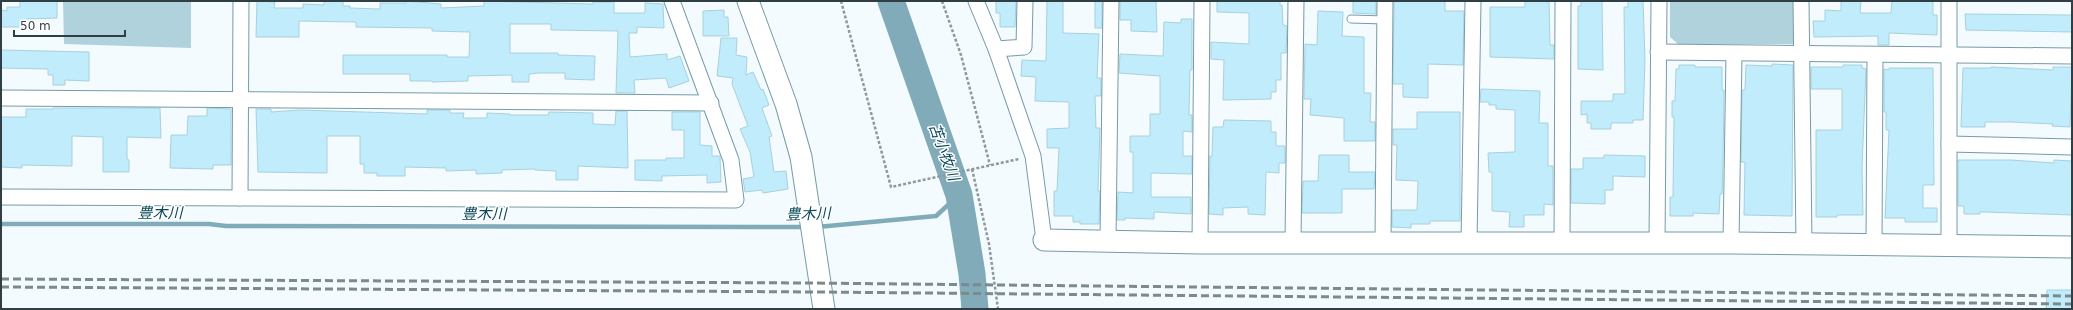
<svg xmlns="http://www.w3.org/2000/svg" width="2073" height="310" font-family="'DejaVu Sans','Noto Sans JP',sans-serif">
<style>
.green{fill:#afd2dd}
.lines{fill:none;stroke-linecap:round;stroke-linejoin:round}
.stream{stroke:#81abb9;stroke-width:4.5}
.river{stroke:#81abb9;stroke-width:27}
.building{fill:#c0ecfb;stroke:#a9d0dd}
.lane-casing{stroke:#769ba7;stroke-width:9}
.street-casing{stroke:#769ba7;stroke-width:17}
.secondary-casing{stroke:#769ba7;stroke-width:23}
.path{stroke:#8d999d;stroke-width:2.5;stroke-dasharray:3 2;stroke-linecap:butt}
.lane{stroke:#fff;stroke-width:7}
.street{stroke:#fff;stroke-width:15}
.secondary{stroke:#fff;stroke-width:21}
.rail{stroke:#7c898d;stroke-width:3;stroke-dasharray:8 4;stroke-linecap:butt}
.labels{text-anchor:middle;dominant-baseline:central;stroke-width:3;stroke-linejoin:round;paint-order:stroke}
.water-label{font-size:15px;font-style:italic;fill:#094857;stroke:#fff}
</style>
<rect width="100%" height="100%" fill="#f3fbfe"/>
<!-- green -->
<g class="green">
<polygon points="63,1 191,1 191,48 64,44"/>
<polygon points="1670,1 1793,1 1794,44 1678,44 1670,37"/>
</g>
<g class="lines">
<!-- stream -->
<g class="stream">
<polyline points="1,224 209,224 226,226 807,227"/>
<polyline points="817,227 936,216 959,195"/>
</g>
<!-- river -->
<polyline class="river" points="891,1 959,195 972,274 975,309"/>
</g>
<!-- building -->
<g class="building">
<polygon points="20,1 57,1 57,18 26,19 26,27 1,27 1,10 7,11 7,7 20,7"/>
<polygon points="257,1 275,2 274,8 303,8 303,4 324,5 324,1 343,1 343,6 350,6 350,8 380,9 380,3 406,3 406,1 441,4 441,8 484,6 484,1 593,4 593,2 614,2 614,13 645,13 645,3 663,4 664,28 637,27 637,33 629,33 630,57 667,54 667,60 680,56 689,81 669,88 666,78 634,80 635,93 616,93 618,31 551,30 551,24 510,24 510,53 558,53 558,55 595,56 594,80 565,79 565,73 539,73 529,74 529,82 512,82 512,75 468,76 468,81 432,82 432,81 410,81 410,74 343,74 343,55 447,55 447,57 469,57 470,32 432,31 432,28 356,27 356,22 299,21 299,37 256,37"/>
<polygon points="996,1 1016,1 1015,27 1000,27 1000,13 996,13"/>
<polygon points="1047,1 1063,1 1063,33 1099,34 1097,78 1101,78 1101,96 1095,96 1096,128 1100,128 1098,191 1100,191 1099,224 1080,224 1080,222 1073,222 1073,216 1054,216 1054,191 1057,191 1059,148 1047,148 1047,129 1069,128 1069,102 1035,101 1036,77 1021,76 1022,60 1046,61"/>
<rect x="1095" y="1" width="7" height="27"/>
<polygon points="1120,1 1156,1 1157,32 1131,31 1131,20 1120,20"/>
<polygon points="1217,1 1280,1 1280,5 1282,5 1283,25 1287,26 1286,53 1281,53 1281,80 1276,80 1276,92 1271,92 1271,99 1223,100 1224,60 1211,59 1211,42 1249,44 1249,13 1217,12"/>
<polygon points="1353,1 1376,1 1376,14 1353,13"/>
<polygon points="1394,1 1445,1 1445,11 1464,11 1463,65 1428,64 1428,98 1403,97 1403,84 1393,84"/>
<polygon points="1525,1 1549,1 1550,45 1554,45 1554,59 1490,57 1490,7 1525,7"/>
<polygon points="1581,1 1602,1 1603,70 1578,69 1578,6 1581,6"/>
<polygon points="1628,1 1643,1 1645,60 1643,120 1633,120 1633,123 1611,123 1611,129 1591,129 1591,123 1587,123 1587,114 1581,115 1581,101 1613,101 1613,94 1625,94 1624,7 1628,7"/>
<polygon points="1841,1 1861,1 1860,13 1891,13 1892,1 1933,1 1933,15 1937,15 1937,35 1889,33 1889,45 1878,45 1878,36 1814,37 1813,21 1825,21 1825,10 1841,11"/>
<polygon points="724,10 724,17 728,17 729,36 703,36 703,11"/>
<polygon points="1318,11 1343,12 1342,36 1364,37 1364,93 1371,93 1370,122 1375,122 1375,141 1344,141 1344,118 1310,115 1311,99 1304,99 1305,44 1317,45"/>
<polygon points="1965,14 2072,15 2072,32 1966,30"/>
<polygon points="1181,19 1192,19 1192,70 1190,70 1189,115 1192,115 1192,132 1183,131 1183,156 1192,156 1192,174 1151,173 1151,197 1191,197 1191,214 1154,212 1154,219 1125,218 1125,220 1117,220 1118,192 1133,193 1133,152 1130,152 1130,136 1150,136 1150,114 1160,114 1160,76 1119,73 1120,54 1163,56 1164,22 1181,23"/>
<polygon points="721,38 737,38 736,55 747,57 746,75 753,72 761,90 763,89 769,105 762,108 772,136 769,137 774,172 786,171 788,189 763,193 762,190 745,192 743,179 754,177 750,152 740,129 748,126 732,84 733,78 717,76"/>
<polygon points="1,50 89,52 89,81 65,80 65,85 53,85 53,75 48,75 48,69 1,68"/>
<polygon points="1772,64 1793,65 1792,216 1744,215 1745,162 1741,162 1742,90 1745,90 1746,65 1772,66"/>
<polygon points="1679,65 1695,65 1695,67 1722,67 1722,90 1724,90 1723,162 1722,194 1720,194 1719,214 1693,213 1693,216 1670,216 1670,197 1673,197 1674,117 1672,117 1672,101 1675,101 1676,69 1679,69"/>
<polygon points="1843,65 1862,65 1862,68 1866,69 1862,167 1863,215 1837,215 1837,217 1816,217 1816,130 1842,130 1842,89 1811,89 1811,67 1843,67"/>
<polygon points="1991,67 2053,70 2053,67 2072,67 2070,127 2052,126 2053,124 2011,122 1985,122 1985,127 1961,127 1963,68 1991,68"/>
<polygon points="1889,68 1933,68 1934,185 1923,185 1923,208 1937,208 1937,222 1905,222 1905,218 1885,218 1889,130 1886,130 1886,112 1884,112 1884,69 1889,70"/>
<polygon points="1481,89 1540,91 1539,123 1548,123 1548,166 1553,166 1553,205 1544,204 1544,215 1524,215 1524,227 1509,227 1510,212 1492,211 1492,172 1489,172 1488,153 1515,152 1515,110 1496,109 1496,105 1489,105 1489,102 1480,102"/>
<polygon points="53,108 160,108 161,138 127,137 127,159 129,160 129,172 103,172 103,137 72,136 72,166 22,165 22,168 1,167 1,117 26,117 26,109 53,109"/>
<polygon points="207,108 231,109 231,165 213,165 213,169 170,168 171,135 187,135 188,116 207,116"/>
<polygon points="256,109 271,109 271,112 300,110 427,114 427,110 450,110 450,113 464,113 463,118 487,118 487,113 510,114 510,115 548,115 549,112 593,113 593,124 615,125 616,111 627,111 628,168 578,166 578,180 556,180 556,171 535,170 535,169 502,170 502,173 476,174 476,170 446,171 446,168 405,167 405,176 377,176 377,173 364,173 364,164 360,164 360,136 327,136 327,173 258,172"/>
<polygon points="672,112 700,112 700,145 712,146 712,156 720,156 721,182 707,183 707,175 662,176 662,181 635,180 635,160 666,160 666,158 684,158 684,130 672,130"/>
<polygon points="1417,112 1460,112 1460,221 1430,221 1430,224 1411,224 1411,228 1392,227 1392,210 1417,210 1418,181 1396,180 1397,145 1393,145 1393,129 1417,129"/>
<polygon points="1224,120 1271,121 1271,132 1276,132 1276,146 1285,146 1285,163 1279,163 1279,173 1266,172 1265,215 1248,214 1248,207 1223,208 1223,215 1209,214 1210,156 1212,156 1213,127 1223,127"/>
<polygon points="1319,155 1349,155 1349,172 1375,172 1374,189 1342,189 1342,213 1302,213 1303,181 1318,181"/>
<polygon points="1604,155 1645,156 1645,177 1613,176 1613,190 1605,190 1605,204 1571,203 1571,169 1583,169 1583,158 1604,158"/>
<polygon points="1958,160 2011,160 2054,163 2054,160 2072,161 2072,215 1985,212 1980,212 1980,214 1964,214 1964,206 1958,206"/>
<polygon points="2047,290 2072,290 2072,309 2046,309"/>
</g>
<g class="lines">
<defs>
<polyline id="lane" points="1351,19 1385,20"/>
<g id="street">
<polyline points="976,1 996,49 1033,156 1044,240"/>
<polyline points="1801,1 1804,244"/>
<polyline points="1949,1 1949,245"/>
<polyline points="996,49 1024,47 1025,1"/>
<polyline points="1658,52 2072,56"/>
<polyline points="1,98 711,103"/>
<polyline points="1949,144 2072,147"/>
<polyline points="1,197 736,200 731,160 672,1"/>
<polyline points="240,198 241,1"/>
<polyline points="1108,240 1111,1"/>
<polyline points="1383,242 1385,1"/>
<polyline points="1200,243 1202,1"/>
<polyline points="1293,243 1296,1"/>
<polyline points="1469,243 1473,1"/>
<polyline points="1562,243 1563,1"/>
<polyline points="1657,243 1659,1"/>
<polyline points="1731,243 1734,54"/>
<polyline points="1874,245 1875,55"/>
</g>
<g id="secondary">
<polyline points="748,1 786,104 801,157 824,309"/>
<polyline points="1044,240 1200,243 1731,243 2072,247"/>
</g>
</defs>
<!-- lane casing -->
<use href="#lane" class="lane-casing"/>
<!-- street casing -->
<use href="#street" class="street-casing"/>
<!-- secondary casing -->
<use href="#secondary" class="secondary-casing"/>
<!-- path -->
<g class="path">
<polyline points="841,1 891,187 1019,159"/>
<polyline points="942,1 961,55 990,165"/>
<polyline points="972,169 989,244 998,309"/>
</g>
<!-- lane -->
<use href="#lane" class="lane"/>
<!-- street -->
<use href="#street" class="street"/>
<!-- secondary -->
<use href="#secondary" class="secondary"/>
<!-- rail -->
<g class="rail">
<polyline points="1,279 809,283 2072,296"/>
<polyline points="1,287 821,292 2072,304"/>
</g>
</g>
<g class="labels">
<!-- water labels -->
<g class="water-label">
<text transform="translate(944 152) rotate(70)">苫小牧川</text>
<text x="160" y="213">豊木川</text>
<text x="484" y="214">豊木川</text>
<text transform="translate(808 214) rotate(-2)">豊木川</text>
</g>
</g>
<!-- border -->
<rect width="2073" height="310" fill="none" stroke="#2f3f44" stroke-width="4"/>
<!-- scale -->
<path d="M14 30v6h111v-6" fill="none" stroke="#2f3f44" stroke-width="2"/>
<text x="20" y="30" font-size="12" fill="#2f3f44" stroke="#ffffff" stroke-width="3" paint-order="stroke">50 m</text>
</svg>
